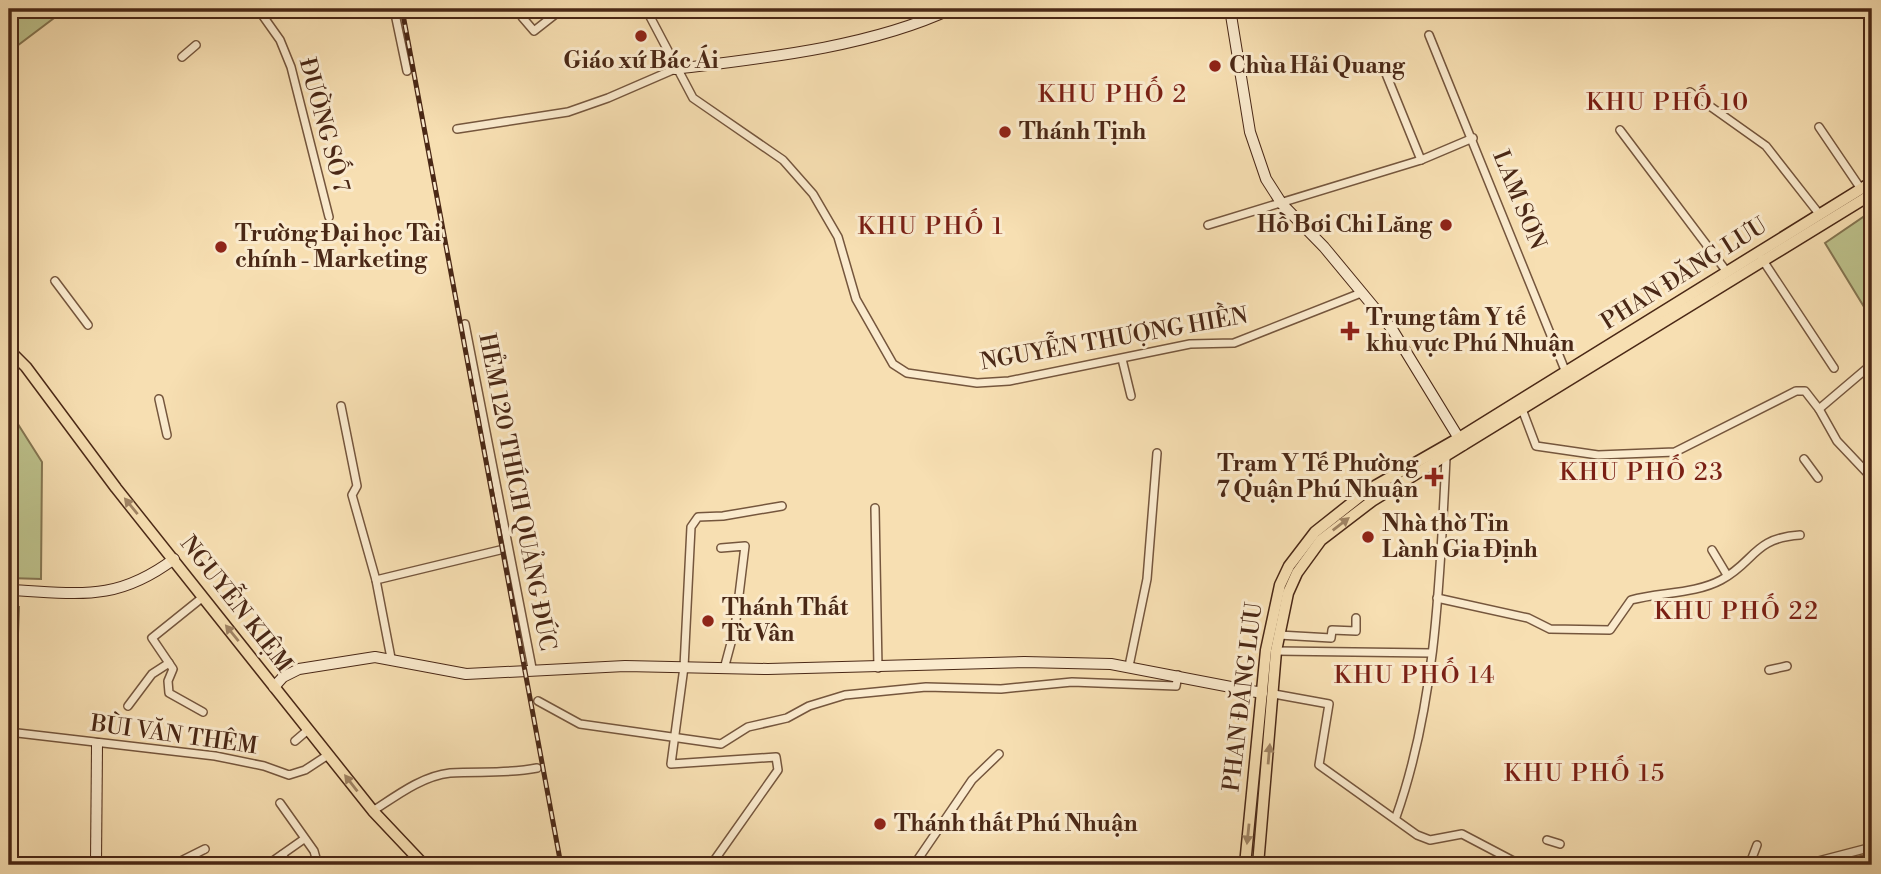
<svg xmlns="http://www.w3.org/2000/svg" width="1881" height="874" font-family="'Libre Bodoni',serif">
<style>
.green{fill:#bdc28c;stroke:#847551;stroke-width:2}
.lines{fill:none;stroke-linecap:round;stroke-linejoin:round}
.street-casing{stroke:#75563d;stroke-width:10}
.secondary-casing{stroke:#4a2816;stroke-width:12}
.primary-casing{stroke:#4a2816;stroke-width:13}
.street{stroke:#faeacd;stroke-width:7}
.secondary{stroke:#faeacd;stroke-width:10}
.primary{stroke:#f7dfb2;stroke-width:10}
.rail-casing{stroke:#4a2816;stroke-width:5}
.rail{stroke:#faeacd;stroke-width:2.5;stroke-dasharray:8;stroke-linecap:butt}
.oneway{fill:#a08464}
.poi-dot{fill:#8f2418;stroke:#faeacd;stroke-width:2.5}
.labels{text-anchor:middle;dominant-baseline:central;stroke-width:6;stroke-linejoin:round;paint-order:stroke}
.poi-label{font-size:23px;font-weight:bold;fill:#4a2816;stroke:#faeacd;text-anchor:start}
.street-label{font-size:23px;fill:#4a2816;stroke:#faeacd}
.neighbourhood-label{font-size:24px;letter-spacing:2px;fill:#7a1f14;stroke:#faeacd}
</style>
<rect width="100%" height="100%" fill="#f7dfb2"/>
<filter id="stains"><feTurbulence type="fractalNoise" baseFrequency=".00286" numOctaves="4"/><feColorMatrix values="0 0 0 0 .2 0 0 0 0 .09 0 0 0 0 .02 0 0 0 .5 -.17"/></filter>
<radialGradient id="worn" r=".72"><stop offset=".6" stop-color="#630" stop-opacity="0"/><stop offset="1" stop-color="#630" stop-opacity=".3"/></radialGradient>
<!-- green -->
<g class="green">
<polygon points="18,9 66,9 9,52 9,31 14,26"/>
<polygon points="1872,211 1872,320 1825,243"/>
<polygon points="9,410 42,462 41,579 9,578"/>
<polygon points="9,607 19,607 17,660 9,659"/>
</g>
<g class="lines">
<defs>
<g id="street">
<polyline points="258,9 280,40 291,67 329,217"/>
<polyline points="394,9 407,71"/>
<polyline points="646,9 693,98 783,160 813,194 838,237 856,299 893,364 907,373 977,383 1009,381 1190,344 1234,343 1361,293"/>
<polyline points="522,17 534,31 562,9"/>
<polyline points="1429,35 1567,375"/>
<polyline points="182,57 196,45"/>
<polyline points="1382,64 1421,160"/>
<polyline points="1690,92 1766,146 1820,215"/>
<polyline points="9,116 9,118"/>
<polyline points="1819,127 1861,189"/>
<polyline points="457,129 568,112 608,98 675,69"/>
<polyline points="1620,130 1727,272"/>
<polyline points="1208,225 1421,160 1473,138"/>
<polyline points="1762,259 1834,368"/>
<polyline points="55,281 88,325"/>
<polyline points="465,324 532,668"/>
<polyline points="1122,359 1131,396"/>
<polyline points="159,399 167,435"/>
<polyline points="341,406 357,486 352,495 376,580 391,658"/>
<polyline points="1522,409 1536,446 1598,455 1675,452 1796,391 1805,391 1819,409 1872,364"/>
<polyline points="1819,409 1837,441 1872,478"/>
<polyline points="1804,459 1818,478"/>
<polyline points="875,508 878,668"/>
<polyline points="721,548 745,546 735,628 724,669"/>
<polyline points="1712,550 1727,575"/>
<polyline points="376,580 500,550"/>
<polyline points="203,597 152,638 173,669 168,681 169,693 203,712"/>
<path d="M1437,598L1528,618L1550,629L1610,630L1631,600C1660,592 1695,594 1721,580C1755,562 1753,538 1800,535"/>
<polyline points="1279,635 1331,638 1332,630 1356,631 1356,618"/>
<polyline points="1276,651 1431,653"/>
<polyline points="1129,666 1147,579 1157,453"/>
<polyline points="1769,670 1787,666"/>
<polyline points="1274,694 1329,704 1319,765 1417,835 1430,840 1462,834 1521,865"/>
<polyline points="538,701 580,724 721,744 748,727 787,718 809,706 845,695 926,687 1001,689 1072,682 1176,686 1178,675"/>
<polyline points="128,706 152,674 169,663"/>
<polyline points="9,732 215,756 264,766 289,775 305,770 328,755"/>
<polyline points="295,741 309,729"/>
<polyline points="280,803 314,851 318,865"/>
<path d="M373,811C396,796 422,776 450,773C480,771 508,774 537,768"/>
<path d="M1396,817C1436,704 1440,578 1446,458L1443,453"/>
<polyline points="1101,823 1118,825"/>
<polyline points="1547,840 1560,844"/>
<polyline points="282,855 290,865"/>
<polyline points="173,865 205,849"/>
<polyline points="267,865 304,839"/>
<polyline points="711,865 778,770 776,757 671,764 684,667 691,527 698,517 723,516 782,506"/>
<polyline points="914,865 972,780 999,754"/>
<polyline points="1753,865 1752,858 1757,845"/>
<polyline points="1803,865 1872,847"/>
<polyline points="1843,865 1872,857"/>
</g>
<g id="secondary">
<polyline points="1230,9 1250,132 1266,179 1282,204 1324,247 1392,329 1463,445"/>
<path d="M675,69C765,58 870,47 951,9"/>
<path d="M9,590C78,593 115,603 174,559"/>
<polyline points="274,687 283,677 299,669 375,657 466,674 625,666 768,669 1024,662 1111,664 1262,693"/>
<polyline points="96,865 97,744"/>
</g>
<g id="primary">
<polyline points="9,350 26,367 116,488 373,811 424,865"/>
<polyline points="1245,865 1266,650 1280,585 1289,566 1315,532 1368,490 1459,438 1872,182"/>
<polyline points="1258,865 1276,651 1288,593 1297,573 1321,540 1372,501 1872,194"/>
</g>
</defs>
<!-- street casing -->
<use href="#street" class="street-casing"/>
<!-- secondary casing -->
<use href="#secondary" class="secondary-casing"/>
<!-- primary casing -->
<use href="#primary" class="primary-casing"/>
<!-- street -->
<use href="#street" class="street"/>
<!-- secondary -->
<use href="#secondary" class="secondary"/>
<!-- primary -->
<use href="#primary" class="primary"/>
<defs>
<polyline id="rail" points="402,9 561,865"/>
</defs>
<!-- rail casing -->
<use href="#rail" class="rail-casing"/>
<!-- rail -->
<use href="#rail" class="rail"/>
</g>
<!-- one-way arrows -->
<defs><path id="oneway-solid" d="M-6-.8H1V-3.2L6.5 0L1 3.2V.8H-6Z" transform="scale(1.75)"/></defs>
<g class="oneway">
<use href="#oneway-solid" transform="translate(131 506) rotate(-129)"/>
<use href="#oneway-solid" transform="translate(1341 524) rotate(-38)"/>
<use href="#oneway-solid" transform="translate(232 633) rotate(-129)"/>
<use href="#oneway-solid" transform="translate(1269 754) rotate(-85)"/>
<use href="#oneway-solid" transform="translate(351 783) rotate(-128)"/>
<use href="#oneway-solid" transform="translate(1248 834) rotate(96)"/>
</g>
<!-- markers -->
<g class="poi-dot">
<circle cx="641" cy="36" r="7"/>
<circle cx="1215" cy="66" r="7"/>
<circle cx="1005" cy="132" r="7"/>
<circle cx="1446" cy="225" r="7"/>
<circle cx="221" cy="247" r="7"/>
<path d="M1346.5 320.5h7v7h7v7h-7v7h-7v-7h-7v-7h7z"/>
<path d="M1430.5 466.5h7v7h7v7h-7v7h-7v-7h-7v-7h7z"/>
<circle cx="1368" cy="537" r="7"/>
<circle cx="708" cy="621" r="7"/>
<circle cx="880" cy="824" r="7"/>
</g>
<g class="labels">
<!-- poi labels -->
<g class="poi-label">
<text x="641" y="61" text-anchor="middle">Giáo xứ Bác Ái</text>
<text x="1229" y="66">Chùa Hải Quang</text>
<text x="1019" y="132">Thánh Tịnh</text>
<text x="1432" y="225" text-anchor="end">Hồ Bơi Chi Lăng</text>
<text x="235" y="234">Trường Đại học Tài<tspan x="235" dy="26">chính - Marketing</tspan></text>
<text x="1366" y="318">Trung tâm Y tế<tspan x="1366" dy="26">khu vực Phú Nhuận</tspan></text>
<text x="1418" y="464" text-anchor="end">Trạm Y Tế Phường<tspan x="1418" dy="26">7 Quận Phú Nhuận</tspan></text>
<text x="1382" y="524">Nhà thờ Tin<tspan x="1382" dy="26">Lành Gia Định</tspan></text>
<text x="722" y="608">Thánh Thất<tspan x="722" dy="26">Từ Vân</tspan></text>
<text x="894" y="824">Thánh thất Phú Nhuận</text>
</g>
<!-- street labels -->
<g class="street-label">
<text transform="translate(324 125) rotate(75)">ĐƯỜNG SỐ 7</text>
<text transform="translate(1519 200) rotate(68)">LAM SƠN</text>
<text transform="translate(1684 274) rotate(-32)">PHAN ĐĂNG LƯU</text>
<text transform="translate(1114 339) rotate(-10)">NGUYỄN THƯỢNG HIỀN</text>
<text transform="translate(517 492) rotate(79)">HẺM 120 THÍCH QUẢNG ĐỨC</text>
<text transform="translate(236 604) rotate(52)">NGUYỄN KIỆM</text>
<text transform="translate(1243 697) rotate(-83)">PHAN ĐĂNG LƯU</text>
<text transform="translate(174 735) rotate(8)">BÙI VĂN THÊM</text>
</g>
<!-- neighbourhood labels -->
<g class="neighbourhood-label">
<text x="1113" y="95">KHU PHỐ 2</text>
<text x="1668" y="103">KHU PHỐ 10</text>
<text x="931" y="227">KHU PHỐ 1</text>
<text x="1642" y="473">KHU PHỐ 23</text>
<text x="1737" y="612">KHU PHỐ 22</text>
<text x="1415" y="676">KHU PHỐ 14</text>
<text x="1585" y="774">KHU PHỐ 15</text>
</g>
</g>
<!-- margin -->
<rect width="1881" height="874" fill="none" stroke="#f7dfb2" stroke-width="35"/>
<rect x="10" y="10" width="1860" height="853" fill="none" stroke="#4a2816" stroke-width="3.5"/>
<rect x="18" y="18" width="1846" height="839" fill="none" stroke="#4a2816" stroke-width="2"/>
<rect width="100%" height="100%" filter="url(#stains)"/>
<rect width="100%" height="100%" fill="url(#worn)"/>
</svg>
